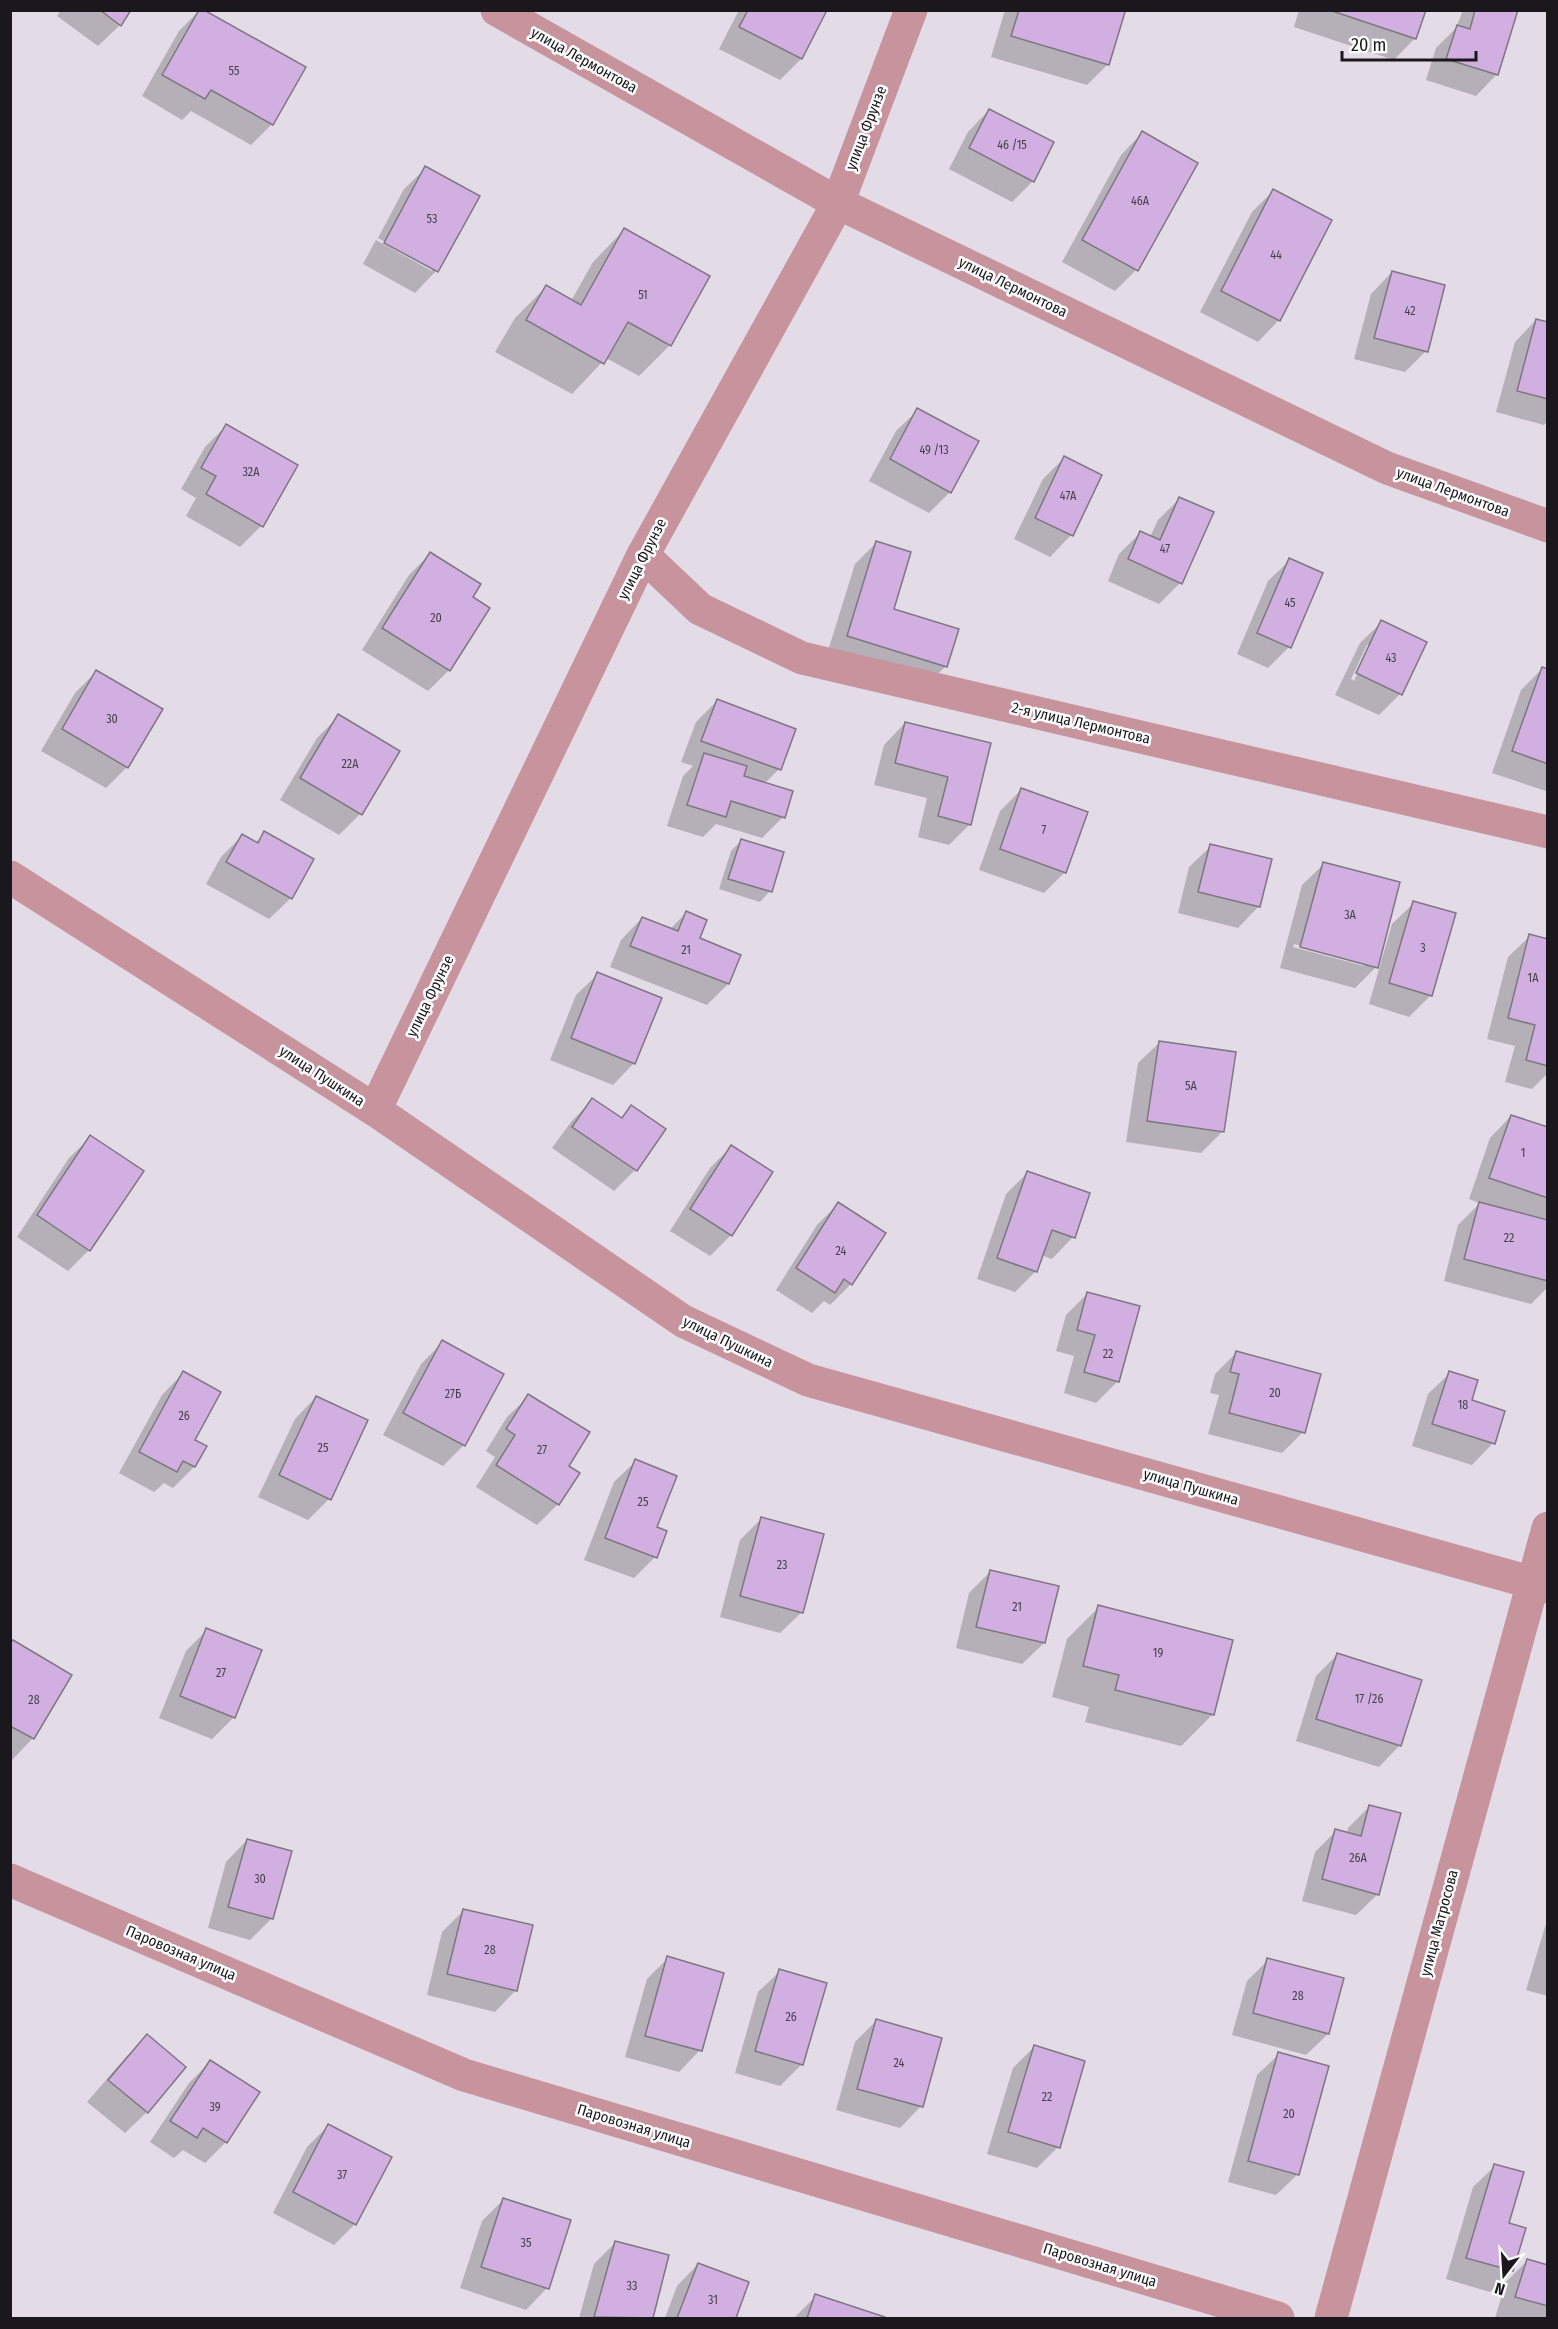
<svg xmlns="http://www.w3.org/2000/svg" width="1558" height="2329" font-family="'Fira Sans Condensed',sans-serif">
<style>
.shadow{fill:#0003;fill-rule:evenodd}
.building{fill:#d1afe1;stroke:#7e7781;stroke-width:1.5}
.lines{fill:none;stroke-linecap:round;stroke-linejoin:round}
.minor{stroke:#c7949e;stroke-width:33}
.tertiary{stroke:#c7949e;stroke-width:33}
.labels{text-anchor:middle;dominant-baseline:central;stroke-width:5;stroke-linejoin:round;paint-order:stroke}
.number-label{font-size:12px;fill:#483e4d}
.street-label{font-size:15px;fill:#1a181c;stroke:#fff}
</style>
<rect width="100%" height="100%" fill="#e3dbe6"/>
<!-- shadow -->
<g class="shadow">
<polygon points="61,10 130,10 120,25 98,46 57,16"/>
<polygon points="200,10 272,124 251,145 191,111 182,120 142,96 179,31"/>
<polygon points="739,10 825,10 801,59 780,80 719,49"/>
<polygon points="1005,10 1116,10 1108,64 1087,85 991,57"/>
<polygon points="1299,10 1424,10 1415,38 1394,60 1294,27"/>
<polygon points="1463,10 1517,10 1497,74 1476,96 1426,80 1436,48 1456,28"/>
<polygon points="989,110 1033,181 1012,202 949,169 968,132"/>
<polygon points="1142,133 1136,270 1115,291 1062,262 1121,155"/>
<polygon points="426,168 478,197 436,271 415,293 363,264 376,240 432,271 432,267 378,238 404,189"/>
<polygon points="1273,191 1279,320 1258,342 1200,312 1252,212"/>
<polygon points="624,230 670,345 639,376 606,358 572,394 495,352 515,318 546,287 571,301 593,262"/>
<polygon points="1392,272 1426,351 1405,372 1354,359 1371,294"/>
<polygon points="1536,320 1548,323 1548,421 1544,425 1496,412 1515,342"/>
<polygon points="918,410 950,492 929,513 869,481 896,431"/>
<polygon points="226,426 261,526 240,547 186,516 196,498 181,489 205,447"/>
<polygon points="1064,458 1100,475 1071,535 1050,557 1014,539 1043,479"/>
<polygon points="1180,498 1180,583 1159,604 1108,581 1119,554 1140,533 1150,537 1158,520"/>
<polygon points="876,543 892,610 946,666 924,687 826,657 855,564"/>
<polygon points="430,554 471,598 449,670 428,691 362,650 409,575"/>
<polygon points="1290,560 1289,647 1268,668 1237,654 1268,581"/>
<path d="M1382,622L1400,694L1379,715L1335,695L1360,643ZM1367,645H1371L1354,681L1351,679Z"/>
<polygon points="1542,669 1548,671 1546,791 1492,773 1521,690"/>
<polygon points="96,672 127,767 106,788 41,751 75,693"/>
<polygon points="717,701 779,769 764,784 783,817 762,838 716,824 703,837 667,826 683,776 693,766 681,762 696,722"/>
<polygon points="339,716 360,814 339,835 280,800 317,738"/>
<polygon points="905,723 989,744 970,824 949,845 918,837 927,798 874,785 884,745"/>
<polygon points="1021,790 1065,872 1044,893 979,870 1000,811"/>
<polygon points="265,833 291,898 269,919 206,884 221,857 242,836 255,843"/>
<polygon points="741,841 770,891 760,902 719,889 731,851"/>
<polygon points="1211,846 1259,906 1238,928 1178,913 1189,867"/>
<path d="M1324,864L1376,967L1355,988L1280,968L1302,885ZM1294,944L1364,963V966L1293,947Z"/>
<polygon points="1414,903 1431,995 1409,1017 1369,1004 1392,924"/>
<polygon points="686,913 698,939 728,984 707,1005 610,967 621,940 642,918 670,929"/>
<polygon points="1530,936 1548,941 1548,1073 1532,1089 1505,1082 1515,1046 1487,1039 1508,957"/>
<polygon points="598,974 634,1063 613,1085 550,1060 576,995"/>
<polygon points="1160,1042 1222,1132 1201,1153 1126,1142 1138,1063"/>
<polygon points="592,1100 620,1119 632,1107 664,1129 635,1170 614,1191 552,1148 571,1122"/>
<polygon points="1511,1116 1548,1129 1548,1216 1543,1220 1548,1259 1548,1287 1531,1304 1444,1281 1458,1225 1480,1203 1469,1199 1490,1138"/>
<polygon points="91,1137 89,1250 68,1271 17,1237 69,1158"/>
<polygon points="731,1147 731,1235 710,1256 670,1231 710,1168"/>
<polygon points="1027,1173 1073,1237 1052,1259 1041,1255 1036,1271 1015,1292 977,1279 1006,1194"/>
<polygon points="838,1204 851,1284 830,1305 824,1301 812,1313 776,1290 817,1225"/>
<polygon points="1088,1293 1118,1381 1096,1403 1064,1393 1074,1356 1056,1351 1066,1315"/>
<polygon points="443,1342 464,1445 443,1466 383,1435 421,1364"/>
<polygon points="1236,1353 1303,1432 1282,1453 1208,1434 1219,1395 1210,1393 1215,1374"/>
<polygon points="183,1373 193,1440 205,1447 194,1467 173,1488 164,1483 154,1492 119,1473 162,1395"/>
<polygon points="1450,1373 1470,1401 1493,1443 1472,1465 1412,1446 1428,1394"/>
<polygon points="529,1396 566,1466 558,1504 537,1525 476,1487 495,1457 486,1451 507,1417"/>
<polygon points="316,1397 329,1499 308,1520 258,1497 295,1419"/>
<polygon points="636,1461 655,1528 655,1557 634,1578 584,1560 614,1482"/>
<polygon points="761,1519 802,1612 780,1633 720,1617 740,1540"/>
<polygon points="990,1572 1057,1588 1044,1643 1022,1664 956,1648 969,1593"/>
<polygon points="1099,1607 1213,1714 1181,1746 1085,1722 1089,1707 1052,1697 1067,1639"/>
<polygon points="207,1630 260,1651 233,1718 212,1739 159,1718 186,1651"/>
<polygon points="10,1644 33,1738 12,1760 10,1759"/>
<polygon points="1337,1655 1400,1745 1379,1767 1296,1741 1316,1676"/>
<polygon points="1370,1806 1378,1894 1356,1915 1302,1901 1315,1852 1336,1831 1347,1834 1348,1828"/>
<polygon points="247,1840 290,1852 271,1919 250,1940 208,1928 226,1862"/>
<polygon points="464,1910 516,1990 495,2012 427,1995 442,1932"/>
<polygon points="1548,1917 1548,1996 1526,1990"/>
<polygon points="668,1958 700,2050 679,2072 625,2057 647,1979"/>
<polygon points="1268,1960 1328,2034 1306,2055 1232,2035 1247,1981"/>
<polygon points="780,1971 802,2064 780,2086 735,2073 758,1992"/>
<polygon points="876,2021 921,2106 900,2128 836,2110 855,2042"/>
<polygon points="147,2036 184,2067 147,2112 125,2133 87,2102 126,2057"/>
<polygon points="1034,2047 1058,2147 1037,2168 987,2154 1013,2068"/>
<polygon points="1279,2054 1298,2174 1276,2195 1228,2182 1257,2075"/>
<polygon points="210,2062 226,2142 205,2163 183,2150 174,2158 150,2142 189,2083"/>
<polygon points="328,2126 355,2224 334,2245 273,2213 307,2147"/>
<polygon points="1495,2166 1507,2224 1511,2271 1490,2292 1446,2279 1473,2187"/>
<polygon points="503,2200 547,2288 526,2310 460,2288 482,2221"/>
<polygon points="616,2242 668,2256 651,2318 579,2318 594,2264"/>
<polygon points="1527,2261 1548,2267 1548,2318 1495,2318 1506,2282"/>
<polygon points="698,2264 747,2282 734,2318 665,2318 677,2286"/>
<polygon points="816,2296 883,2318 794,2318"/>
</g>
<!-- building -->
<g class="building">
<polygon points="100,10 131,10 121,26"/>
<polygon points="199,10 204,10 306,67 273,125 211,90 205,99 162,75"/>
<polygon points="748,10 827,10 802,59 739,27"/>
<polygon points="1019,10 1122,10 1125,12 1109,65 1011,36"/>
<polygon points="1329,10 1426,10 1416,39"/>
<polygon points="1475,10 1518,10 1498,75 1446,59 1457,25 1470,29"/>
<polygon points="989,109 1054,142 1034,182 969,148"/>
<polygon points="1142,131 1198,163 1138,271 1082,240"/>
<polygon points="425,166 480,196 438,272 384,243"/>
<polygon points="1273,189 1332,220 1280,321 1221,291"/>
<polygon points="624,228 710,276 671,346 628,322 604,364 526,320 546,285 581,305"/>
<polygon points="1392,271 1445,285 1428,352 1374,338"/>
<polygon points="1536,319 1548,322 1548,399 1517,391"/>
<polygon points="917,408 979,441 951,493 890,459"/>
<polygon points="226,424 298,465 263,527 206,494 216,476 201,468"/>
<polygon points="1064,456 1102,475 1073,536 1035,518"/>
<polygon points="1179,497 1214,512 1182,584 1128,559 1140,531 1160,540"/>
<polygon points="876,541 911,552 894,609 959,629 947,667 847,636"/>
<polygon points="430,552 481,584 473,597 490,608 450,671 382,628"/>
<polygon points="1289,558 1323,573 1291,648 1257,633"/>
<polygon points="1381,620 1427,642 1402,695 1356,673"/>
<polygon points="1542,667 1548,669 1548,764 1512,751"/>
<polygon points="96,670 163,709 128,768 62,729"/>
<polygon points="717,699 796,729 781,770 701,741"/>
<polygon points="338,714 400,751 362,815 300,778"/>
<polygon points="905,722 991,743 971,825 938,816 948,777 895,763"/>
<polygon points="704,753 747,766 744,776 793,791 785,818 731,801 726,817 687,805"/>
<polygon points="1021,788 1088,812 1066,873 1000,849"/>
<polygon points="264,831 314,859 292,899 226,862 242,834 258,843"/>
<polygon points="741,839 784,852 772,892 728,879"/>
<polygon points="1210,844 1272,859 1260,907 1198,892"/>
<polygon points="1323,862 1400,882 1378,968 1300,947"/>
<polygon points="1413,901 1456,913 1432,996 1389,983"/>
<polygon points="686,911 707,920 700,938 741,955 729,984 630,946 642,917 678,931"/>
<polygon points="1529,934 1548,939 1548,1066 1526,1060 1535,1025 1508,1018"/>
<polygon points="597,972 662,998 635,1064 571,1038"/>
<polygon points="1159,1041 1236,1052 1224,1132 1147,1121"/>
<polygon points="592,1098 622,1118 631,1105 666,1129 637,1171 572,1127"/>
<polygon points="1511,1115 1548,1127 1548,1198 1489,1178"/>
<polygon points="90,1135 144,1171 90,1251 37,1215"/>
<polygon points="731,1145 773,1172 732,1236 690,1209"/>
<polygon points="1027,1171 1090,1193 1075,1238 1052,1230 1037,1272 997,1258"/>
<polygon points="838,1202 886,1233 852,1285 844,1279 835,1293 796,1268"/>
<polygon points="1479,1202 1548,1220 1548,1281 1464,1259"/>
<polygon points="1087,1292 1140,1306 1119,1382 1084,1372 1095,1335 1077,1330"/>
<polygon points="442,1340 504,1374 465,1446 403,1413"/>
<polygon points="1236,1351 1321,1374 1305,1433 1229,1413 1239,1374 1230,1372"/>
<polygon points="183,1371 221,1392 195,1440 207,1446 195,1467 183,1461 177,1472 139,1452"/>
<polygon points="1449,1371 1478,1380 1472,1400 1505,1411 1495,1444 1432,1424"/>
<polygon points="528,1394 590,1432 569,1466 580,1473 559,1505 496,1465 515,1435 506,1429"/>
<polygon points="316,1396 368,1420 331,1500 279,1475"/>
<polygon points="635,1459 677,1476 657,1527 667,1531 657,1558 605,1538"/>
<polygon points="761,1517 824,1534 803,1613 740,1596"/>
<polygon points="990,1570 1059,1586 1045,1643 976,1627"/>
<polygon points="1098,1605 1233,1640 1214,1715 1115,1690 1119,1675 1083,1666"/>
<polygon points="206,1628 262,1650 235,1718 180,1696"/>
<polygon points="13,1640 72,1675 34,1739 10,1726 10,1643"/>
<polygon points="1337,1653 1422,1680 1401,1746 1316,1719"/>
<polygon points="1369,1805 1401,1813 1379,1895 1322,1879 1335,1829 1361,1836"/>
<polygon points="247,1839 292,1851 273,1919 228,1907"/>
<polygon points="463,1909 533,1925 517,1991 447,1974"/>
<polygon points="667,1956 724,1973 702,2051 645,2036"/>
<polygon points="1267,1958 1344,1978 1329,2034 1253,2013"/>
<polygon points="779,1969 827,1983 803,2065 755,2051"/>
<polygon points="876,2019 942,2038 923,2107 857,2089"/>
<polygon points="147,2034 186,2067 148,2113 108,2080"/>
<polygon points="1034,2045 1085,2061 1060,2148 1008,2132"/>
<polygon points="1278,2052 1329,2066 1299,2175 1248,2161"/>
<polygon points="210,2060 260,2092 227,2143 203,2128 197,2138 170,2121"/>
<polygon points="328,2124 392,2157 356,2225 293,2192"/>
<polygon points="1494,2164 1524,2172 1509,2223 1526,2228 1513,2271 1466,2258"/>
<polygon points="503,2198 571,2220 549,2289 481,2267"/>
<polygon points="615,2241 669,2255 653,2318 594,2317"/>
<polygon points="1527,2259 1548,2265 1548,2306 1515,2297"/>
<polygon points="698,2263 749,2282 736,2318 677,2318"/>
<polygon points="815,2294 885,2317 885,2318 807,2318"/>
</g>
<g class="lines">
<!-- minor -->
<g class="minor">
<polyline points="643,555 700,609 802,658 1548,832"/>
<polyline points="10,877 375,1110 683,1321 808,1380 1548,1587"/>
<polyline points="375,1110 643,555 838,203 911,10"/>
<polyline points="10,1880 464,2075 1278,2318"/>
<polyline points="1331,2318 1548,1528"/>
</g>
<!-- tertiary -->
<polyline class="tertiary" points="497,10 838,203 1387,468 1548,526"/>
</g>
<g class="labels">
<!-- number labels -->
<g class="number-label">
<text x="234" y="71">55</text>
<text x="1012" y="145">46 /15</text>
<text x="1140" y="201">46А</text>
<text x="432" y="219">53</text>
<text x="1276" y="255">44</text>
<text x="643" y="295">51</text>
<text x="1410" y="311">42</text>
<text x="934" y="450">49 /13</text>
<text x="251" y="472">32А</text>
<text x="1068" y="496">47А</text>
<text x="1165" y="549">47</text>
<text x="1290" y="603">45</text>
<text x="436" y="618">20</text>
<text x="1391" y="658">43</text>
<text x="112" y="719">30</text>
<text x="350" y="764">22А</text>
<text x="1044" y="830">7</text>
<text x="1350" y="915">3А</text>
<text x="1423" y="948">3</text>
<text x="686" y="950">21</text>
<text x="1533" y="978">1А</text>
<text x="1191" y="1086">5А</text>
<text x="1523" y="1153">1</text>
<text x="1509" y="1238">22</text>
<text x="841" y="1251">24</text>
<text x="1108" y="1354">22</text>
<text x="1275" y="1393">20</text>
<text x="453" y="1394">27Б</text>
<text x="1463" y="1405">18</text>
<text x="184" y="1416">26</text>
<text x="323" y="1448">25</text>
<text x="542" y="1450">27</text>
<text x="643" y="1502">25</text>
<text x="782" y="1565">23</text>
<text x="1017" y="1607">21</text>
<text x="1158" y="1653">19</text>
<text x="221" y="1673">27</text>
<text x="1369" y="1699">17 /26</text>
<text x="34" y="1700">28</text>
<text x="1358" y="1858">26А</text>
<text x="260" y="1879">30</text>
<text x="490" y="1950">28</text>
<text x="1298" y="1996">28</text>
<text x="791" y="2017">26</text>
<text x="899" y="2063">24</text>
<text x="1047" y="2097">22</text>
<text x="215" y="2107">39</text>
<text x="1289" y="2114">20</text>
<text x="342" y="2175">37</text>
<text x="526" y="2243">35</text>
<text x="632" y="2286">33</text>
<text x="713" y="2300">31</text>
</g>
<!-- street labels -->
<g class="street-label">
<text transform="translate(584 60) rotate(29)">улица Лермонтова</text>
<text transform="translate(866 128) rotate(-69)">улица Фрунзе</text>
<text transform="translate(1013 287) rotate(26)">улица Лермонтова</text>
<text transform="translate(1453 492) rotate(20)">улица Лермонтова</text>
<text transform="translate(642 559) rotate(-63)">улица Фрунзе</text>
<text transform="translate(1081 723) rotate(13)">2-я улица Лермонтова</text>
<text transform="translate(430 996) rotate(-64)">улица Фрунзе</text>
<text transform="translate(322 1076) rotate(33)">улица Пушкина</text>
<text transform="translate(728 1342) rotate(26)">улица Пушкина</text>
<text transform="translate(1191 1487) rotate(16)">улица Пушкина</text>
<text transform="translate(1439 1923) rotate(-75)">улица Матросова</text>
<text transform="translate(181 1953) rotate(23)">Паровозная улица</text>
<text transform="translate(634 2126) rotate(17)">Паровозная улица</text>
<text transform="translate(1100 2265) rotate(17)">Паровозная улица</text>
</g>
</g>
<!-- border -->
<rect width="1558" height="2329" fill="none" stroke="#1a181c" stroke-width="24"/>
<!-- north arrow -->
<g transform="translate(1504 2275) rotate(197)" stroke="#ffffff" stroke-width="4.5" paint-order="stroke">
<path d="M0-4.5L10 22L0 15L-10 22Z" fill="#1a181c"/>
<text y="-9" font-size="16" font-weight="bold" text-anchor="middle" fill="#1a181c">N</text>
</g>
<!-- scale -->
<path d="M1342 51v9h134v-9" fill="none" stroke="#1a181c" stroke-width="3"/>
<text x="1351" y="51" font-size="18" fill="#1a181c" stroke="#ffffff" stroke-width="4.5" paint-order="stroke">20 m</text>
</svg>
